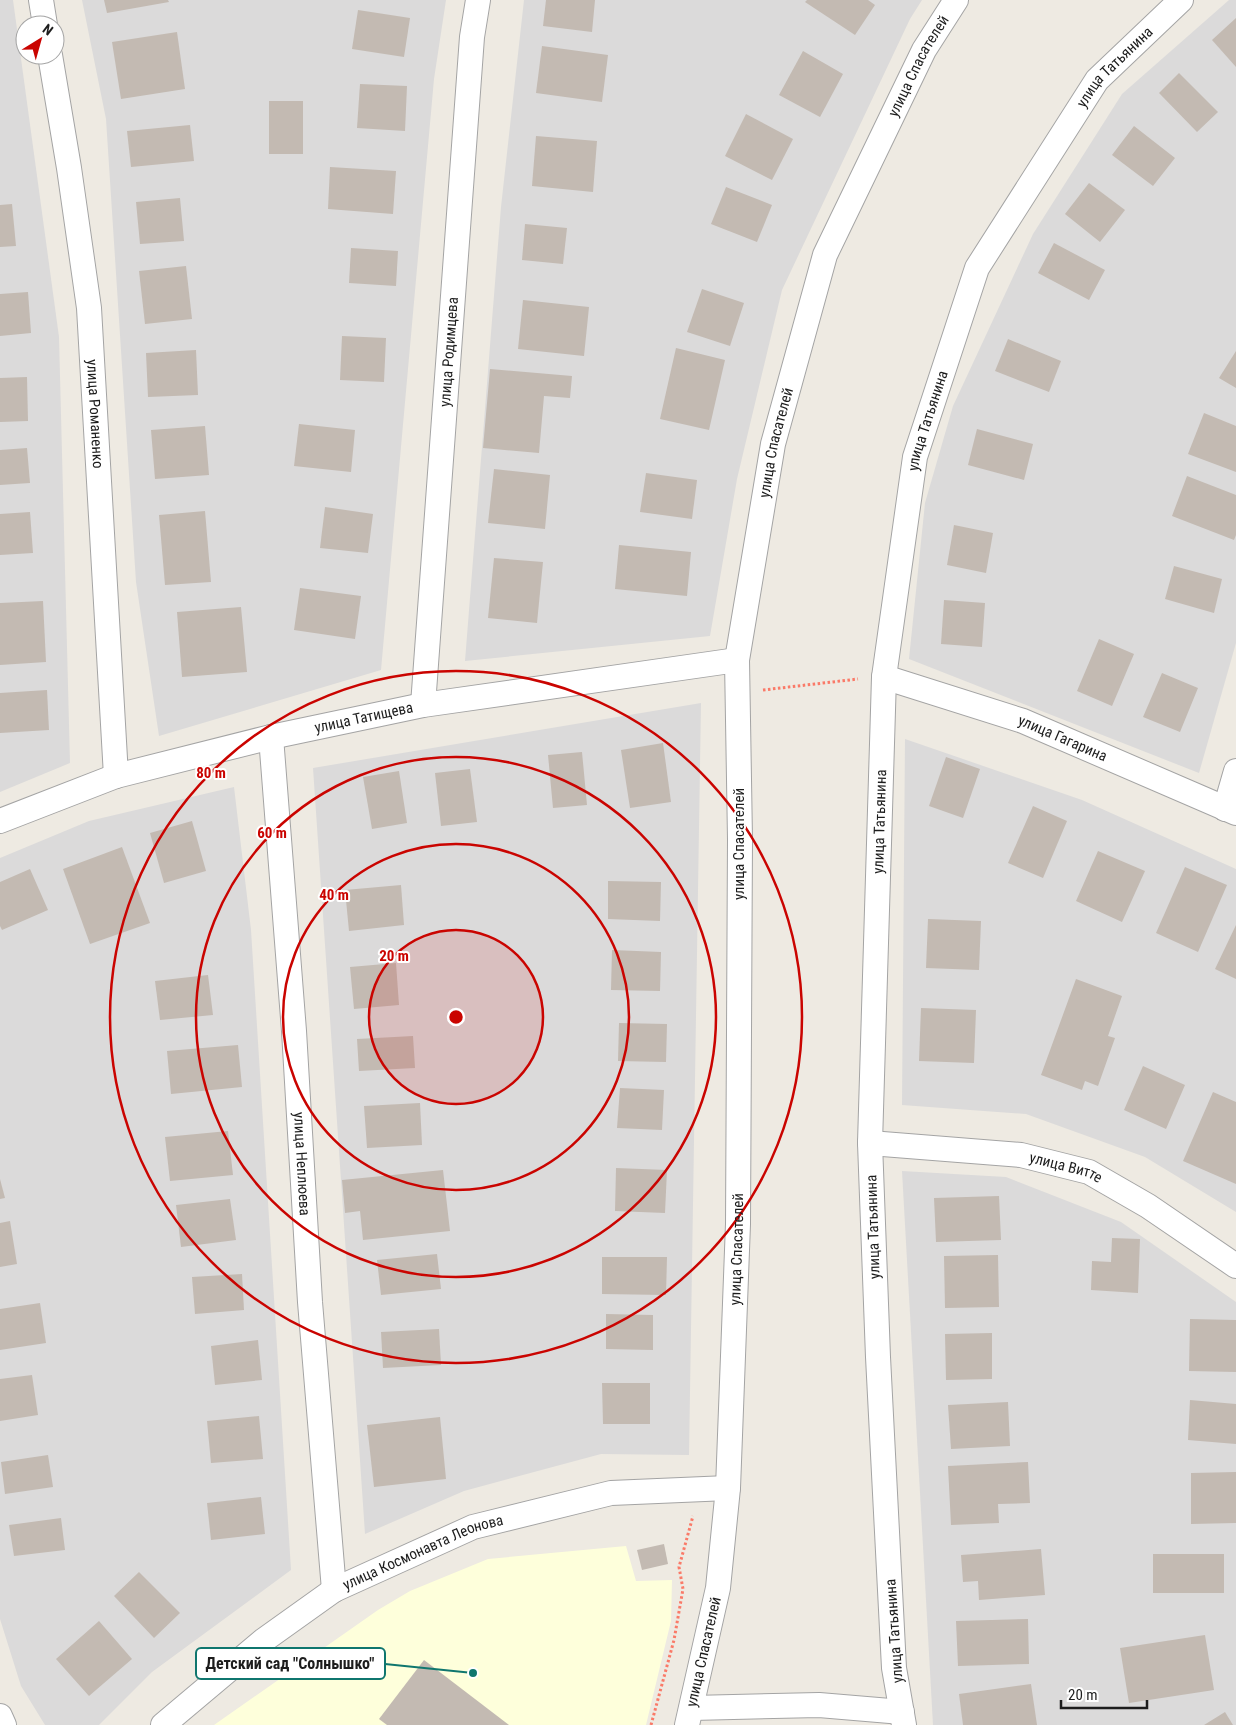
<svg xmlns="http://www.w3.org/2000/svg" width="1236" height="1725" font-family="'Roboto Condensed',sans-serif">
<style>
.residential{fill:#dbdada}
.education{fill:#feffdb}
.building{fill:#c3bab2}
.lines{fill:none;stroke-linecap:round;stroke-linejoin:round}
.street-casing{stroke:#a4a4a4;stroke-width:26}
.path{stroke:#fa7a68;stroke-width:3;stroke-dasharray:2.5 2.5;stroke-linecap:butt}
.street{stroke:#fff;stroke-width:24}
.ring{fill:none;stroke:#ca0400;stroke-width:2.5}
.labels{text-anchor:middle;dominant-baseline:central;stroke-width:4;stroke-linejoin:round;paint-order:stroke}
.street-label{font-size:15px;fill:#1d1d1d;stroke:#fff}
.centre{fill:#ca0400;stroke:#fff;stroke-width:2.5}
.ring-label{font-size:15px;text-anchor:middle;font-weight:bold;fill:#ca0400;stroke:#fff;stroke-width:4;stroke-linejoin:round;paint-order:stroke}
.leader{fill:none;stroke:#0f766e;stroke-width:2}
.callout-dot{fill:#0f766e;stroke:#fff;stroke-width:2}
.callout{fill:#fff;stroke:#0f766e;stroke-width:2}
.callout-label{font-size:16px;text-anchor:middle;font-weight:bold;fill:#1d1d1d}
</style>
<rect width="100%" height="100%" fill="#eeeae2"/>
<!-- residential -->
<g class="residential">
<polygon points="0,0 13,0 59,337 70,763 0,792"/>
<polygon points="82,0 446,0 434,79 381,670 159,736 136,582 106,119"/>
<polygon points="524,0 922,0 910,19 782,290 737,479 710,636 465,661 501,207"/>
<polygon points="1229,0 1236,0 1236,643 1199,773 909,659 925,503 953,406 1033,234 1122,94"/>
<polygon points="701,703 689,1455 601,1454 464,1491 365,1534 313,768"/>
<polygon points="905,739 1082,800 1236,869 1236,1212 1145,1157 1026,1114 902,1105"/>
<polygon points="234,787 251,930 291,1570 152,1672 99,1725 45,1725 21,1686 0,1619 0,858 89,821"/>
<polygon points="902,1171 1006,1177 1121,1222 1236,1302 1236,1725 933,1725"/>
</g>
<!-- education -->
<polygon class="education" points="626,1546 636,1581 672,1580 671,1621 646,1725 214,1725 378,1610 410,1591 488,1559"/>
<!-- building -->
<g class="building">
<polygon points="104,0 168,0 169,2 107,13"/>
<polygon points="546,0 595,0 592,32 543,26"/>
<polygon points="807,0 868,0 875,5 855,35 805,2"/>
<polygon points="358,10 410,18 404,57 352,49"/>
<polygon points="1236,18 1236,67 1212,40"/>
<polygon points="177,32 185,89 121,99 112,42"/>
<polygon points="542,46 608,55 602,102 536,93"/>
<polygon points="803,51 843,74 820,117 779,95"/>
<polygon points="1179,73 1218,112 1197,132 1159,93"/>
<polygon points="360,84 407,86 405,131 357,128"/>
<rect x="269" y="101" width="34" height="53"/>
<polygon points="746,114 793,139 772,180 725,156"/>
<polygon points="190,125 194,161 131,167 127,131"/>
<polygon points="1134,126 1175,158 1153,186 1112,155"/>
<polygon points="536,136 597,141 593,192 532,186"/>
<polygon points="330,167 396,171 393,214 328,209"/>
<polygon points="1089,183 1125,210 1100,242 1065,214"/>
<polygon points="726,187 772,205 757,242 711,224"/>
<polygon points="180,198 184,241 140,244 136,202"/>
<polygon points="12,204 16,246 0,247 0,205"/>
<polygon points="525,224 567,228 563,264 522,260"/>
<polygon points="1054,243 1105,270 1089,300 1038,273"/>
<polygon points="351,248 398,251 396,286 349,283"/>
<polygon points="186,266 192,319 145,324 139,271"/>
<polygon points="702,289 744,303 730,346 687,332"/>
<polygon points="28,292 31,333 0,336 0,294"/>
<polygon points="523,300 589,307 584,356 518,349"/>
<polygon points="342,336 386,338 384,382 340,380"/>
<polygon points="1008,339 1061,361 1049,392 995,371"/>
<polygon points="676,348 725,360 709,430 660,419"/>
<polygon points="196,350 198,395 148,397 146,353"/>
<polygon points="1236,351 1236,388 1219,378"/>
<polygon points="490,369 572,376 570,398 544,396 539,453 483,448"/>
<polygon points="27,377 28,421 0,422 0,378"/>
<polygon points="1204,413 1236,426 1236,472 1188,454"/>
<polygon points="299,424 355,430 351,472 294,466"/>
<polygon points="205,426 209,475 155,479 151,430"/>
<polygon points="977,429 1033,444 1024,480 968,465"/>
<polygon points="27,448 30,483 0,485 0,450"/>
<polygon points="494,469 550,475 545,529 488,523"/>
<polygon points="646,473 697,480 692,519 640,512"/>
<polygon points="1187,476 1236,495 1236,535 1234,540 1172,516"/>
<polygon points="325,507 373,514 368,553 320,548"/>
<polygon points="205,511 211,582 165,585 159,515"/>
<polygon points="30,512 33,553 0,555 0,514"/>
<polygon points="954,525 993,533 986,573 947,565"/>
<polygon points="619,545 691,552 687,596 615,589"/>
<polygon points="494,558 543,562 537,623 488,618"/>
<polygon points="1174,566 1222,579 1214,613 1165,599"/>
<polygon points="300,588 361,596 355,639 294,630"/>
<polygon points="944,600 985,603 982,647 941,644"/>
<polygon points="43,601 46,662 0,665 0,603"/>
<polygon points="241,607 247,672 182,677 177,612"/>
<polygon points="1099,639 1134,654 1112,706 1077,691"/>
<polygon points="1162,673 1198,688 1180,732 1143,717"/>
<polygon points="47,690 49,730 0,733 0,693"/>
<polygon points="663,743 671,802 630,808 621,750"/>
<polygon points="582,752 587,805 553,808 548,755"/>
<polygon points="946,757 980,769 963,818 929,806"/>
<polygon points="470,769 477,822 441,826 435,773"/>
<polygon points="399,771 407,823 372,829 363,777"/>
<polygon points="1033,806 1067,821 1043,878 1008,863"/>
<polygon points="192,821 206,871 164,883 150,833"/>
<polygon points="122,847 150,923 90,944 63,869"/>
<polygon points="1098,851 1145,871 1122,922 1076,901"/>
<polygon points="1185,867 1227,885 1198,952 1156,933"/>
<polygon points="30,869 48,910 2,930 0,926 0,882"/>
<polygon points="608,881 661,882 660,921 608,919"/>
<polygon points="401,885 404,925 349,931 345,890"/>
<polygon points="928,919 981,921 979,970 926,968"/>
<polygon points="1236,925 1236,979 1215,969"/>
<polygon points="612,950 661,952 660,991 611,990"/>
<polygon points="396,963 399,1005 354,1009 350,967"/>
<polygon points="208,975 213,1015 160,1020 155,981"/>
<polygon points="1076,979 1122,996 1108,1036 1115,1038 1098,1086 1085,1081 1082,1090 1041,1075"/>
<polygon points="921,1008 976,1010 974,1063 919,1061"/>
<polygon points="619,1023 667,1024 666,1062 618,1061"/>
<polygon points="413,1036 415,1068 359,1071 357,1039"/>
<polygon points="238,1045 242,1087 171,1094 167,1051"/>
<polygon points="1143,1066 1185,1085 1166,1129 1124,1110"/>
<polygon points="620,1088 664,1090 662,1130 617,1128"/>
<polygon points="1213,1092 1236,1102 1236,1184 1183,1161"/>
<polygon points="420,1103 422,1145 367,1148 364,1106"/>
<polygon points="228,1131 233,1175 170,1181 165,1137"/>
<polygon points="616,1168 667,1170 665,1213 615,1211"/>
<polygon points="443,1170 450,1231 363,1240 360,1211 345,1213 342,1180"/>
<polygon points="0,1179 5,1198 0,1199"/>
<polygon points="999,1196 1001,1240 936,1242 934,1198"/>
<polygon points="230,1199 236,1240 181,1247 176,1205"/>
<polygon points="10,1221 17,1264 0,1267 0,1223"/>
<polygon points="1112,1238 1140,1239 1138,1293 1091,1290 1092,1261 1111,1262"/>
<polygon points="437,1254 441,1289 381,1295 377,1260"/>
<polygon points="998,1255 999,1307 945,1308 944,1256"/>
<polygon points="602,1257 667,1257 666,1295 602,1294"/>
<polygon points="242,1274 244,1310 195,1314 192,1277"/>
<polygon points="40,1303 46,1343 0,1350 0,1309"/>
<polygon points="606,1314 653,1315 653,1350 606,1349"/>
<polygon points="1190,1319 1236,1320 1236,1372 1189,1371"/>
<polygon points="439,1329 441,1365 383,1368 381,1332"/>
<polygon points="992,1333 992,1379 946,1380 945,1334"/>
<polygon points="258,1340 262,1380 215,1385 211,1346"/>
<polygon points="32,1375 38,1415 0,1421 0,1379"/>
<polygon points="602,1383 650,1383 650,1424 603,1424"/>
<polygon points="1190,1400 1236,1404 1236,1444 1188,1440"/>
<polygon points="1008,1402 1010,1446 951,1449 948,1405"/>
<polygon points="259,1416 263,1459 211,1463 207,1421"/>
<polygon points="440,1417 446,1479 374,1487 367,1425"/>
<polygon points="48,1455 53,1487 5,1494 1,1462"/>
<polygon points="1028,1462 1030,1503 998,1504 999,1523 951,1525 948,1466"/>
<polygon points="1236,1472 1236,1523 1191,1524 1191,1473"/>
<polygon points="261,1497 265,1534 211,1540 207,1503"/>
<polygon points="61,1518 65,1550 14,1556 9,1525"/>
<polygon points="664,1544 668,1564 642,1570 637,1550"/>
<polygon points="1041,1549 1045,1595 979,1600 978,1581 963,1582 961,1555"/>
<rect x="1153" y="1554" width="71" height="39"/>
<polygon points="139,1572 180,1613 154,1638 114,1596"/>
<polygon points="1028,1619 1029,1664 958,1666 956,1621"/>
<polygon points="99,1621 132,1659 89,1696 56,1659"/>
<polygon points="1205,1635 1214,1690 1129,1703 1120,1648"/>
<polygon points="424,1660 509,1725 387,1725 379,1719"/>
<polygon points="1031,1684 1037,1725 963,1725 959,1694"/>
<polygon points="1225,1712 1233,1725 1204,1725"/>
</g>
<g class="lines">
<defs>
<g id="street">
<polyline points="41,0 45,25"/>
<path id="s1" d="M50,55L69,168L89,308L116,776"/>
<path id="s2" d="M884,677L1023,721L1236,813"/>
<path id="s3" d="M423,705L472,37L478,0"/>
<path id="s4" d="M271,737L294,1031L310,1302L334,1590"/>
<polyline points="1225,809 1236,771"/>
<path id="s5" d="M0,821L116,776L271,737L423,705L737,660"/>
<path id="s6" d="M870,1143L1021,1155L1089,1172L1148,1206L1236,1266"/>
<polyline points="692,1708 819,1705 902,1712"/>
<polyline points="0,1716 4,1725"/>
<path id="s7" d="M163,1725L264,1640L334,1590L473,1527L611,1493L728,1488"/>
<path id="s8" d="M687,1725L718,1588L728,1488L738,1224L740,839L737,660L773,444L825,255L924,50L956,0"/>
<path id="s9" d="M904,1725L894,1668L878,1357L870,1143L884,677L915,457L977,268L1097,80L1181,0"/>
</g>
</defs>
<!-- street casing -->
<use href="#street" class="street-casing"/>
<!-- path -->
<g class="path">
<polyline points="763,690 858,679"/>
<polyline points="651,1725 674,1640 683,1589 679,1567 693,1516"/>
</g>
<!-- street -->
<use href="#street" class="street"/>
</g>
<!-- distance rings -->
<circle cx="456" cy="1017" r="87" fill="#ca0400" fill-opacity=".12"/>
<g class="ring">
<circle cx="456" cy="1017" r="87"/>
<circle cx="456" cy="1017" r="173"/>
<circle cx="456" cy="1017" r="260"/>
<circle cx="456" cy="1017" r="346"/>
</g>
<g class="labels">
<!-- street labels -->
<g class="street-label">
<text stroke="none"><textPath href="#s8" startOffset="1695">улица Спасателей</textPath></text>
<text stroke="none"><textPath href="#s9" startOffset="1715">улица Татьянина</textPath></text>
<text stroke="none"><textPath href="#s3" startOffset="354">улица Родимцева</textPath></text>
<text stroke="none"><textPath href="#s1" startOffset="362">улица Романенко</textPath></text>
<text stroke="none"><textPath href="#s9" startOffset="1310">улица Татьянина</textPath></text>
<text stroke="none"><textPath href="#s8" startOffset="1290">улица Спасателей</textPath></text>
<text stroke="none"><textPath href="#s5" startOffset="379">улица Татищева</textPath></text>
<text stroke="none"><textPath href="#s2" startOffset="189">улица Гагарина</textPath></text>
<text stroke="none"><textPath href="#s9" startOffset="905">улица Татьянина</textPath></text>
<text transform="translate(739 844) rotate(-90)">улица Спасателей</text>
<text stroke="none"><textPath href="#s4" startOffset="428">улица Неплюева</textPath></text>
<text stroke="none"><textPath href="#s6" startOffset="198">улица Витте</textPath></text>
<text transform="translate(873 1227) rotate(-92)">улица Татьянина</text>
<text stroke="none"><textPath href="#s8" startOffset="480">улица Спасателей</textPath></text>
<text stroke="none"><textPath href="#s7" startOffset="315">улица Космонавта Леонова</textPath></text>
<text transform="translate(894 1631) rotate(-94)">улица Татьянина</text>
<text stroke="none"><textPath href="#s8" startOffset="75">улица Спасателей</textPath></text>
</g>
</g>
<circle cx="456" cy="1017" r="8" class="centre"/>
<g class="ring-label">
<text x="211" y="778">80 m</text>
<text x="272" y="838">60 m</text>
<text x="334" y="900">40 m</text>
<text x="394" y="961">20 m</text>
</g>
<!-- callouts -->
<path class="leader" d="M473 1673L385 1664"/>
<circle class="callout-dot" cx="473" cy="1673" r="5"/>
<rect class="callout" x="196" y="1648" width="189" height="31" rx="5"/>
<g class="callout-label">
<text x="290" y="1669">Детский сад "Солнышко"</text>
</g>
<!-- north arrow -->
<g transform="translate(40 40) rotate(37)"><circle r="24" fill="#ffffff" stroke="#a5a5a5"/>
<path d="M0-4L9 19L0 12L-9 19Z" fill="#ca0400"/>
<text y="-8" font-size="14" font-weight="bold" text-anchor="middle" fill="#1d1d1d">N</text>
</g>
<!-- scale -->
<path d="M1061 1700v8h86v-8" fill="none" stroke="#1d1d1d" stroke-width="2.5"/>
<text x="1068" y="1700" font-size="15" fill="#1d1d1d" stroke="#ffffff" stroke-width="4" paint-order="stroke">20 m</text>
</svg>
